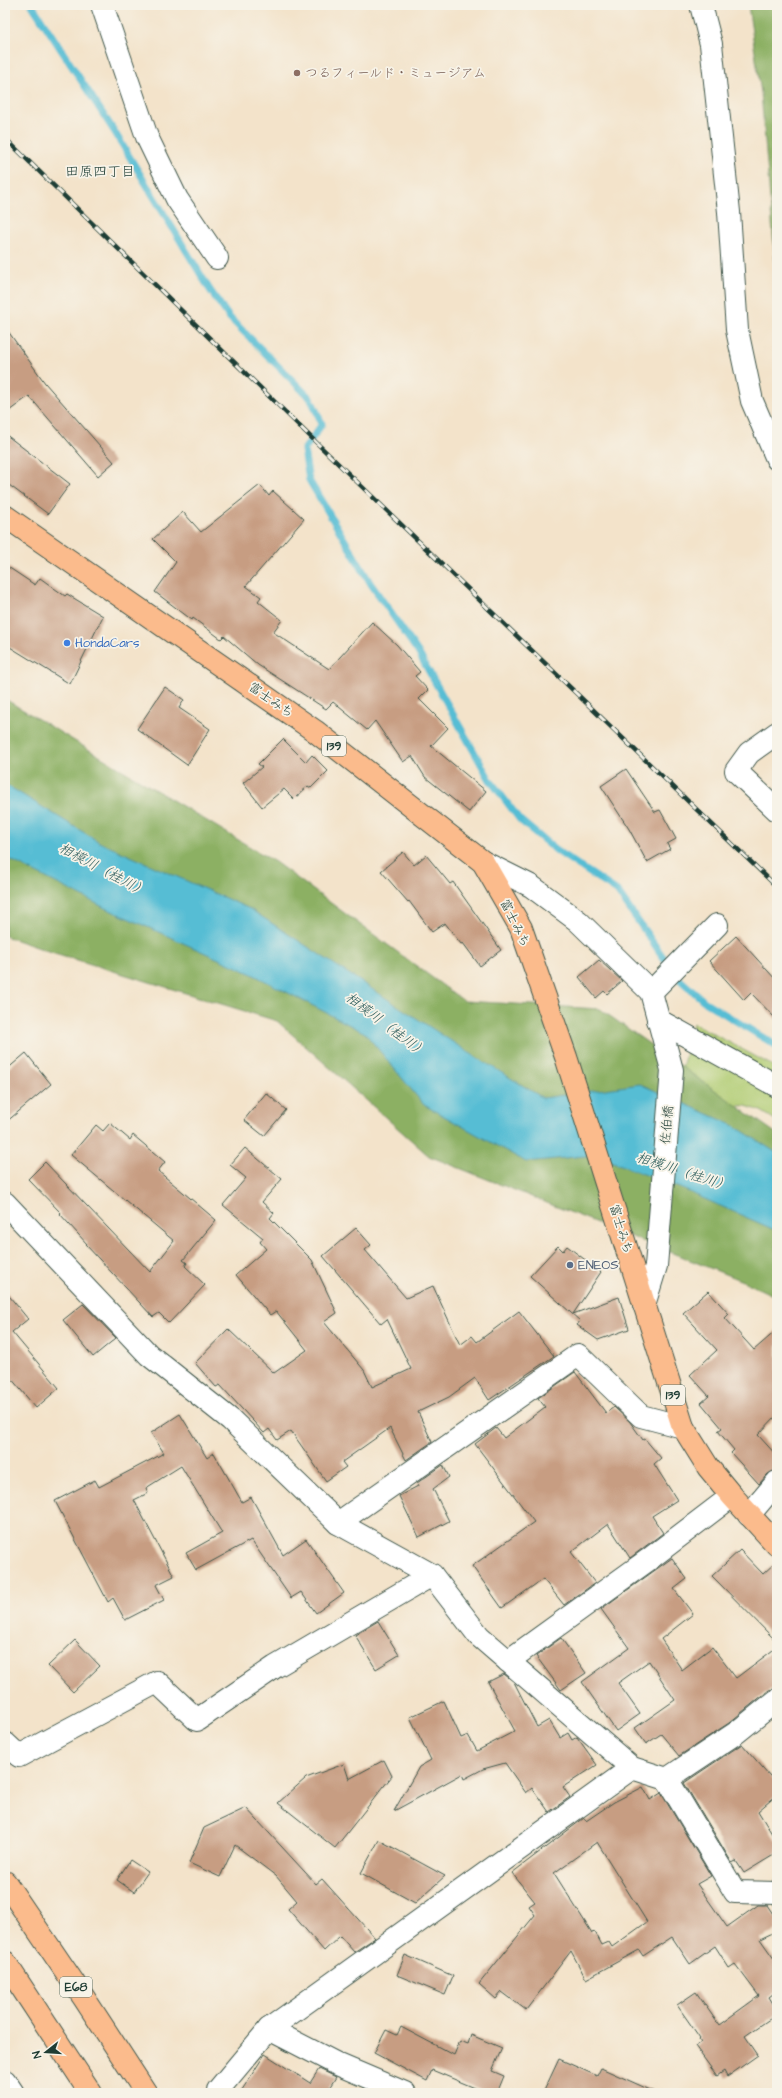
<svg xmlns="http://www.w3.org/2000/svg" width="782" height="2098" font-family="'Architects Daughter','Klee One',sans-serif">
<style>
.green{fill:#b0cc72;stroke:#688453}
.forest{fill:#8cb064;stroke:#56764c}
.water{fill:#56bdd4;stroke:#3a7d84}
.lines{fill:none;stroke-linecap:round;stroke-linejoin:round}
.stream{stroke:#56bdd4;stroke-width:7}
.building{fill:#c79d82;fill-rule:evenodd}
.minor-casing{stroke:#3f564a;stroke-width:24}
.highway-casing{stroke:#3f564a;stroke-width:24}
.minor{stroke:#fff;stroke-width:22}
.highway{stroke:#fbbb8c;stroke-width:22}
.rail-casing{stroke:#1f3d34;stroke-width:4.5}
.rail{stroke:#f7f3e8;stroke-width:3;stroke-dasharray:9;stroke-linecap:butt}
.education-dot{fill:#8d6e63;stroke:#f7f3e8;stroke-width:1.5}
.shop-dot{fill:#3f7fe0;stroke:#f7f3e8;stroke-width:1.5}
.service-dot{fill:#5c6f8a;stroke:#f7f3e8;stroke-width:1.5}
.labels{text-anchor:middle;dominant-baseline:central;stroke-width:3.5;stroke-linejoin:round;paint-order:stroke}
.shield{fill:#f7f3e8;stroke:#60746a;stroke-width:1}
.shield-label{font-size:12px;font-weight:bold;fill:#1f3d34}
.education-label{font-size:13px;fill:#785e54;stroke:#f7f3e8;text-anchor:start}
.shop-label{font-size:13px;fill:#366cbe;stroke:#f7f3e8;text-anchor:start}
.street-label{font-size:13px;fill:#1f3d34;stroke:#f7f3e8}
.service-label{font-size:13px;fill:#4e5e75;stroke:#f7f3e8;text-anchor:start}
.neighbourhood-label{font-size:14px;fill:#1f3d34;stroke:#f7f3e8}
.water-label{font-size:14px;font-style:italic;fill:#2d5d5c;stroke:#f7f3e8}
</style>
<rect width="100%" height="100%" fill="#f7f3e8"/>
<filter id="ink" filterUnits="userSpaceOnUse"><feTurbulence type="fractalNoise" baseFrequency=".025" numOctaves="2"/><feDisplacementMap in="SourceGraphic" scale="8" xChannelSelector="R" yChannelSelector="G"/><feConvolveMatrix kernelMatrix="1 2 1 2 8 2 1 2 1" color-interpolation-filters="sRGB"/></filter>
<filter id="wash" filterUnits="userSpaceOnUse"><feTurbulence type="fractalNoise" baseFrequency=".012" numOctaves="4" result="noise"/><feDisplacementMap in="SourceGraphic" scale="16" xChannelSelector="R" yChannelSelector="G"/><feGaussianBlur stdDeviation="0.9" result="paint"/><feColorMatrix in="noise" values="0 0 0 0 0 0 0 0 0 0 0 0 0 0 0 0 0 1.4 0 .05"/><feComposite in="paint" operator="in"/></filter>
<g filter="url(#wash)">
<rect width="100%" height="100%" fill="#f3e3ca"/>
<!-- green -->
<polygon class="green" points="693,1023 777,1068 777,1121 761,1111 746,1106 728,1105 679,1081"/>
<!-- forest -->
<g class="forest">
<polygon points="748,5 777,5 777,282 761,93"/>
<polygon points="5,699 275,862 464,1001 600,1009 777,1134 777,1297 745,1282 429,1156 277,1021 48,951 5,936"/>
</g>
<!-- water -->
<polygon class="water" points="5,784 101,843 250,909 468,1052 543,1098 640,1084 733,1125 777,1153 777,1231 682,1189 595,1155 526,1162 424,1105 365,1033 252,974 105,908 5,857"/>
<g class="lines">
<!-- stream -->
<polyline class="stream" points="32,5 114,131 210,290 229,317 311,399 322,424 304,450 309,480 371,584 418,652 490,780 520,820 557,851 617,891 677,977 705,1002 777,1046"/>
</g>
<g id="blocks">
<!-- building -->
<g class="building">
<polygon points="5,327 45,383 114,462 98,476 29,396 5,414"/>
<polygon points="5,434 70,484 48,514 5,482"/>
<polygon points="260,485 269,496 273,491 304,519 246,586 261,597 258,601 282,620 273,632 329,669 372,622 397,645 420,672 415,676 428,690 419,699 448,728 431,746 486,791 469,812 425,777 412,756 403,762 375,721 367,730 333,702 326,709 258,665 224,636 221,639 193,618 192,620 155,592 176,562 153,539 183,512 201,532"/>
<polygon points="5,565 35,585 40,578 65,596 67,594 103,616 70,684 5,644"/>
<polygon points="165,687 184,700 179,708 210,729 187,765 137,729"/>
<polygon points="283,739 306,762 312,755 328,771 311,788 308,786 294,799 284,789 262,807 243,783 262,767 258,764"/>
<polygon points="626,769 655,812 660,810 676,839 667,844 670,849 647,862 629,829 601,786"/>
<polygon points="403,852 414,865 426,855 450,884 453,882 501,950 480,966 463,943 461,944 445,923 432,932 409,901 408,902 381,871"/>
<polygon points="736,936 777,981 777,1020 751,993 744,1000 709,961"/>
<polygon points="599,960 622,981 607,994 604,991 596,998 579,977"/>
<polygon points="26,1053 51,1084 5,1123 5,1071"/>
<polygon points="266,1093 286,1110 264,1136 244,1120"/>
<polygon points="110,1123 130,1140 133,1135 165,1162 158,1171 216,1220 183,1260 187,1263 185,1266 205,1285 169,1323 159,1313 153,1317 86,1245 87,1244 60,1214 61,1213 28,1179 45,1162 150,1272 174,1241 71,1155 96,1125 103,1131"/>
<polygon points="245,1148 282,1179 262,1202 274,1213 270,1218 312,1260 337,1313 324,1322 364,1370 372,1387 411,1369 387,1319 381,1324 323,1256 356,1228 371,1245 365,1250 406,1298 433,1286 460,1345 472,1336 477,1342 519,1311 554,1356 489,1400 475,1378 449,1397 418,1412 432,1442 406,1460 390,1428 342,1462 346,1467 326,1481 291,1431 277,1440 269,1429 264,1433 220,1385 216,1387 195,1363 228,1329 274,1373 307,1350 276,1311 270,1315 236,1275 266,1249 260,1242 263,1238 223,1205 246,1178 230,1165"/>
<polygon points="558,1246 563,1251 567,1246 601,1272 573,1314 619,1297 629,1329 598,1340 577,1325 580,1321 530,1276"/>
<polygon points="5,1291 28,1319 12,1332 59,1388 36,1408 5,1371"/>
<polygon points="708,1291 729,1314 725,1318 754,1350 777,1330 777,1415 758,1435 777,1456 777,1470 768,1474 759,1484 731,1453 734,1450 718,1431 722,1428 701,1403 709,1396 690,1375 717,1350 683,1313"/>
<polygon points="83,1304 116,1338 93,1357 63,1320"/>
<polygon points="575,1372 606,1413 614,1407 630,1422 643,1440 645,1439 661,1458 654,1464 677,1500 652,1516 663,1533 630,1558 608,1524 571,1552 595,1583 564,1605 543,1579 502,1608 472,1566 534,1522 475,1444 496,1428 504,1438 545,1407 538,1398"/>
<polygon points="180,1414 207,1458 214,1453 242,1502 251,1497 283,1555 306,1539 344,1593 316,1613 301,1592 291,1598 251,1540 196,1570 186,1553 222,1533 181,1466 146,1488 148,1493 134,1500 174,1576 156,1585 164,1600 125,1620 113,1598 108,1602 55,1501 95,1480 99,1487 164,1453 151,1433"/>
<polygon points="443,1465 449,1477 433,1489 449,1521 419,1537 399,1496 418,1486 417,1483"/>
<polygon points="740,1550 763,1574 777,1561 777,1642 712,1576"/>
<polygon points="672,1558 687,1579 674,1589 693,1614 661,1639 682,1670 712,1647 736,1678 777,1647 777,1688 769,1690 729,1723 679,1756 661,1734 646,1744 635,1728 675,1700 649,1661 618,1683 640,1714 616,1731 582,1682 629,1648 601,1609"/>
<polygon points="378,1621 399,1655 376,1669 355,1635"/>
<polygon points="561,1638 586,1673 561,1690 536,1656"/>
<polygon points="75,1640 100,1666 73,1692 48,1666"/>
<polygon points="504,1674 514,1682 537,1727 549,1720 560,1738 568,1733 572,1740 577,1737 597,1765 563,1787 570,1797 549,1812 532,1788 526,1793 505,1763 483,1769 464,1779 462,1774 394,1811 419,1767 431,1760 410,1717 444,1701 461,1738 468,1735 477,1751 515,1731 488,1682"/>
<polygon points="742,1744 777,1784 777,1795 758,1811 777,1842 777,1853 744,1873 736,1861 732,1863 684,1783"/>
<polygon points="384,1760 392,1776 335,1848 278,1803 306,1778 344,1764 349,1779"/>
<path d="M643,1787L650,1800L661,1793L711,1876L697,1884L727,1927L758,1905H767L777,1920V1931L760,1939L777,1963V1991L769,1997L777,2010V2014L745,2036L758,2055L727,2077L724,2071L717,2076L695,2046L701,2042L699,2039L700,2038L677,2005L696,1992L719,2025L759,1996L735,1964L729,1968L715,1946L690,1964L672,1937L643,1956L639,1950L586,1979L571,1951L526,2010L502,1992L496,1999L479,1984L535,1915L529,1906L535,1902L512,1873L584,1818L586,1821L614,1802ZM597,1842L647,1922L612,1947L609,1942L602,1945L595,1932L592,1933L554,1873Z"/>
<polygon points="246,1808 316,1884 322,1879 375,1938 354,1952 340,1936 324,1951 288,1909 297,1901 276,1876 235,1845 220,1877 189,1863 204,1828"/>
<polygon points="379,1840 445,1876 415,1903 361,1873"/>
<polygon points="130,1860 148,1872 134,1892 117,1880"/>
<polygon points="405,1955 453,1976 445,1995 397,1975"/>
<polygon points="401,2027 454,2055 460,2041 468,2044 471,2035 502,2048 492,2071 504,2076 497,2093 487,2093 432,2070 427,2081 374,2053 386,2030 397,2035"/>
<polygon points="265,2054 310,2083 319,2069 336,2077 326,2093 240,2093"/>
<polygon points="559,2059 597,2076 601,2068 657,2093 543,2093"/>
</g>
</g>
</g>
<g filter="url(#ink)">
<use href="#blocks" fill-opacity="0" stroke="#3f564a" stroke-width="1"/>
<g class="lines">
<defs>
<g id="minor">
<polyline points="102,5 147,137 177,199 217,258"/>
<polyline points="701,5 711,44 729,212 737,330 752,401 777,459"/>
<polyline points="777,733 749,753 736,771 777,810"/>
<polyline points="483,862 531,886 578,921 651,992 672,1070 656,1266 644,1305"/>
<polyline points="651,992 717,925"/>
<polyline points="658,1020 777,1086"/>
<polyline points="5,1203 149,1355 231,1420 338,1523 432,1575 479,1636 632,1768 667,1779 735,1892 777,1893"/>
<polyline points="749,1515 777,1482"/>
<polyline points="338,1523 578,1355 641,1416 683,1427"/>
<polyline points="508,1661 648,1560 732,1496"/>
<polyline points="5,1743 19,1756 157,1682 197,1720 275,1667 432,1575"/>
<polyline points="667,1779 736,1733 777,1700"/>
<polyline points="269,2029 337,2064 405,2093"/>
<polyline points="5,2081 13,2093"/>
<polyline points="218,2090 269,2029 632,1768"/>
</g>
<g id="highway">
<polyline points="5,516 315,731 483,862 521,928 566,1057 683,1427 708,1467 732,1496 777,1545"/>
<polyline points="5,1882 84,1998 146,2093"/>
<polyline points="5,1962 91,2093"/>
</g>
</defs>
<!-- minor casing -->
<use href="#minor" class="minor-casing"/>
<!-- highway casing -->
<use href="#highway" class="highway-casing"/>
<!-- minor -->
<use href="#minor" class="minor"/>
<!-- highway -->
<use href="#highway" class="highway"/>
<defs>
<polyline id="rail" points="5,138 324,450 777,887"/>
</defs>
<!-- rail casing -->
<use href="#rail" class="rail-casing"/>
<!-- rail -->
<use href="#rail" class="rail"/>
</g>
</g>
<!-- markers -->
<circle class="education-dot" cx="297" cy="73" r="4"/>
<circle class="shop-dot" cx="67" cy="643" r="4"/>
<circle class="service-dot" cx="570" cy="1265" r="4"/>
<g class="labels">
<!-- shield labels -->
<g class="shield">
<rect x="322" y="736" width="24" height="20" rx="3"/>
<rect x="661" y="1385" width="24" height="20" rx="3"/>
<rect x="60" y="1977" width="32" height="20" rx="3"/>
</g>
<g class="shield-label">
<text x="334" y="746">139</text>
<text x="673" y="1395">139</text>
<text x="76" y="1987">E68</text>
</g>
<!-- education labels -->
<g class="education-label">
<text x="305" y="73">つるフィールド・ミュージアム</text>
</g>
<!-- shop labels -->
<g class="shop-label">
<text x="75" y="643">HondaCars</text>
</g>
<!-- street labels -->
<g class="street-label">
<text transform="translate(271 700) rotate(35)">富士みち</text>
<text transform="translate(515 923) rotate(64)">富士みち</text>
<text transform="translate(667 1125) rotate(-85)">佐伯橋</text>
<text transform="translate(621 1229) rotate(73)">富士みち</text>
</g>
<!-- service labels -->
<g class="service-label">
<text x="578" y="1265">ENEOS</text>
</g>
<!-- neighbourhood labels -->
<g class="neighbourhood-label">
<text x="100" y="172">田原四丁目</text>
</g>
<!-- water labels -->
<g class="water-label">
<text transform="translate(103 870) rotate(28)">相模川（桂川）</text>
<text transform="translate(386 1025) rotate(37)">相模川（桂川）</text>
<text transform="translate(683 1172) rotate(18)">相模川（桂川）</text>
</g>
</g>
<!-- margin -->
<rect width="782" height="2098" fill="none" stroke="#f7f3e8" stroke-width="20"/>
<!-- north arrow -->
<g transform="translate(46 2052) rotate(253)" stroke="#f7f3e8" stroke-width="3" paint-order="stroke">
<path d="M0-3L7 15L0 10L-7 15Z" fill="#1f3d34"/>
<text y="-6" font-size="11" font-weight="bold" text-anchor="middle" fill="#1f3d34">N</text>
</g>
</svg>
